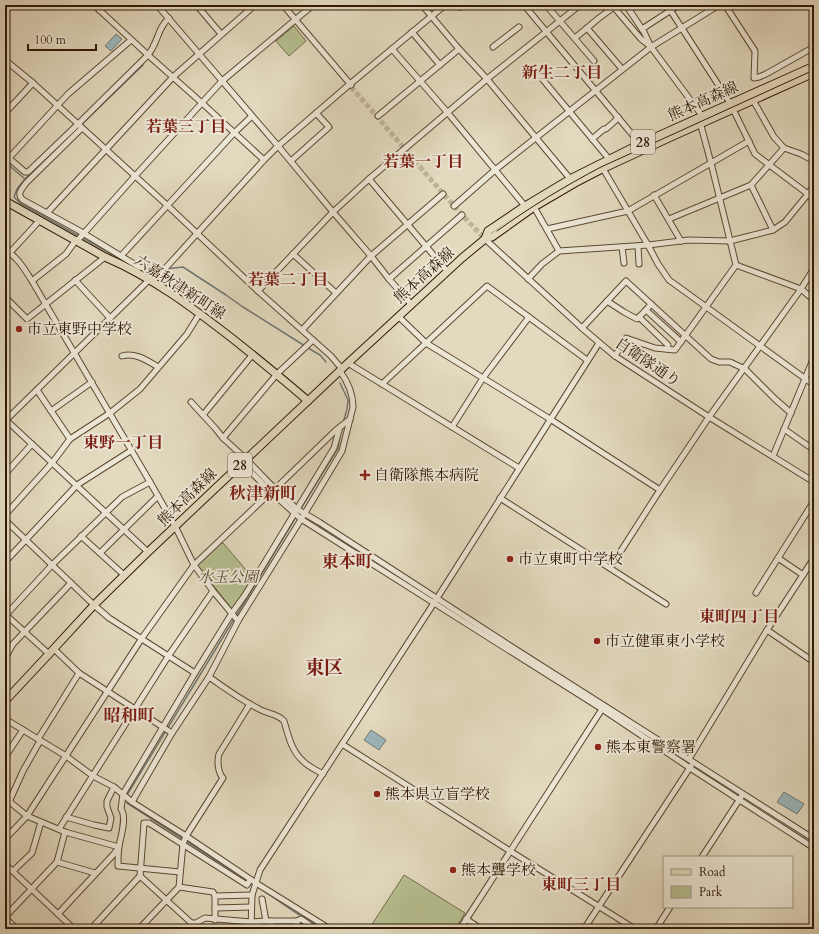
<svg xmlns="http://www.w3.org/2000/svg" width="819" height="934" font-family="Cardo,'Noto Serif JP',serif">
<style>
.green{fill:#b6be8f;stroke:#736c4a}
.water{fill:#9bb7bd;stroke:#707873}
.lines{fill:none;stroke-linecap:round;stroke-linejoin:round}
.stream{stroke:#707873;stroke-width:1.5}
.minor-tunnel{stroke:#beb399;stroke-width:5;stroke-dasharray:5 2.5;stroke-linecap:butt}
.minor-casing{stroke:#5c4933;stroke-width:7}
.major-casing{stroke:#301905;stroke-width:9}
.minor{stroke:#ece6d5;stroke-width:5}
.major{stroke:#e2d9be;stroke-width:7}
.tram{stroke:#301905;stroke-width:1}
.poi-dot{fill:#8f2418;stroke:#ece6d5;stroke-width:1.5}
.labels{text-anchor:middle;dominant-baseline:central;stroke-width:4;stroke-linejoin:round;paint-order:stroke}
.shield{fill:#ece6d5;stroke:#685643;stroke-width:1}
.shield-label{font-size:14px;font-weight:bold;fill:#301905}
.street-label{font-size:15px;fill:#301905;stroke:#ece6d5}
.poi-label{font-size:15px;fill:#301905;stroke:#ece6d5;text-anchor:start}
.park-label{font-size:15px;font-style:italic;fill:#584b2e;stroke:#ece6d5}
.neighbourhood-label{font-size:16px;font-weight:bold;fill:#7a1f14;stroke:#ece6d5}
.quarter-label{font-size:17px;font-weight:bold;fill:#7a1f14;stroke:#ece6d5}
.district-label{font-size:19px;font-weight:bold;fill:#7a1f14;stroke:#ece6d5}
</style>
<rect width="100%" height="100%" fill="#e2d9be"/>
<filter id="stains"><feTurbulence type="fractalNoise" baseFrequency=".005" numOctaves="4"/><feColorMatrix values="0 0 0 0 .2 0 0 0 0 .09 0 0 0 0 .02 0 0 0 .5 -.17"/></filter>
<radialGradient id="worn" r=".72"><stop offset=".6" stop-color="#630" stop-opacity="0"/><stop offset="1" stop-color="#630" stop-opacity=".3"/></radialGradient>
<!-- green -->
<g class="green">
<polygon points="294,26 306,41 289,56 276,41"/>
<polygon points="223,543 253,578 233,609 231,608 198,566 199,564 220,544"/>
<polygon points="404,875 465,913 455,929 369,929"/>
</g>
<!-- water -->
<g class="water">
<polygon points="116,34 122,39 111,51 105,46"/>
<polygon points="371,730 386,740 379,750 364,740"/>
<polygon points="784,792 804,804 797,814 777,802"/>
</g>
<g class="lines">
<!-- stream -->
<g class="stream">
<polyline points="81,125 143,65"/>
<polyline points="78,127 25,179 17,189 14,197 20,203 124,261"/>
<polyline points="5,162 25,179"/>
<polyline points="139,269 145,272 159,270"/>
<polyline points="166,269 183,267 226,295 243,307 305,346"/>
<polyline points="308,348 320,355 326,362"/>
<polyline points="340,383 348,400 347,409 343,423"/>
<polyline points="300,510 338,448 341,431"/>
<polyline points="236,616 296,517"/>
<polyline points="127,795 234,619"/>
<polyline points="127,799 127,803 183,839"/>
<polyline points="186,841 249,881"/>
<polyline points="264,891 302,917"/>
</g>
<!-- minor-tunnel -->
<path class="minor-tunnel" d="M351,87C396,137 438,191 485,239"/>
<defs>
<g id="minor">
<polyline points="94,5 148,55 202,103 264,160"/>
<polyline points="157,5 278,146 333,212 371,256 389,279 411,304"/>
<polyline points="202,5 199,8 221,34"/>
<polyline points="283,5 351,85"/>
<polyline points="422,5 459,49 487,79 572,181"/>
<polyline points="458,5 460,7"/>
<polyline points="524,5 641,145"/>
<polyline points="546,5 594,61"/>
<polyline points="612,5 641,39 650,46"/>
<polyline points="626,5 644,32 651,47 703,117"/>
<polyline points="667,5 730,103 755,154 808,194 814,200"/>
<polyline points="725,5 755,51 754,78 759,77 766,74 814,47"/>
<polyline points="99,10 105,5"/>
<polyline points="587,28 622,69"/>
<polyline points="642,29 679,5"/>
<polyline points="412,32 440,65"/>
<polyline points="575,38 599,18 614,7"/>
<polyline points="493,47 519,27"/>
<polyline points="392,49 448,113 525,206 534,207 559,251"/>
<polyline points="5,60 33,83 168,206 258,291 331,356 342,369"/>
<polyline points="534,69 609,159"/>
<polyline points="753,100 774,137 784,148 801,154 814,161"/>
<polyline points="5,113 33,83"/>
<polyline points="378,116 459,49"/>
<path d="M82,128L26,183C22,189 16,194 23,200L78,230L139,267L144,268L158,267L163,271"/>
<polyline points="592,139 604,129 606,129 615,121 618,117"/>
<path d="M5,155L25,172H28L78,124L148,55C149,53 152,50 153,47C159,36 159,27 169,18"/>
<polyline points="9,158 68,94 131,40"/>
<polyline points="291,161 329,127 316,113"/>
<polyline points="602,167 648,245 658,264 669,280 814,385"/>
<polyline points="369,179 447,271"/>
<polyline points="751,185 773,230"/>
<polyline points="654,195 681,241"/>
<polyline points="454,206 495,170 651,47 719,5"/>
<polyline points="47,213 173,77 255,5"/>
<polyline points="669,219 751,185 784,148"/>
<polyline points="547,229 628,211 749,141"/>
<polyline points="485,239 582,328 615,356 709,417 814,482"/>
<polyline points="77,241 135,176 222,81 313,5"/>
<polyline points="638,246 639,264"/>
<polyline points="622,247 624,263"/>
<path d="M5,250C17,256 25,270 32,281L150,482L175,526L194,565L213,591L238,621"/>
<polyline points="293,254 336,293"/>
<polyline points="121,256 234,133 252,116"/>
<polyline points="5,258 40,220"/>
<polyline points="736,265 801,289 814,300"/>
<polyline points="389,279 462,215"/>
<polyline points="528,279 542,264 559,251 648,245 689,240 730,241 773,230 785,222 808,194 814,185"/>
<polyline points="75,280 110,318"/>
<polyline points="32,281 66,254 76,240"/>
<polyline points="258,291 333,212 369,179 487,79 580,5"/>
<polyline points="5,297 27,319 105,257"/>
<polyline points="607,301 624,312 637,319 639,317"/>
<polyline points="651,304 646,310 681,342"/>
<polyline points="646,310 639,317 668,345 667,349"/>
<polyline points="398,316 426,343 550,419 660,490 610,568"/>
<polyline points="582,328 626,281 711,359 719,362 730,362 745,369 775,399 791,413"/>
<polyline points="302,330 371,256 443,194"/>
<polyline points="253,354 203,415 215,428 223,438 246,459 275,489 297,509 319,522 512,647 814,839"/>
<path d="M122,356C135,352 148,361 158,367"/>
<polyline points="615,356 626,338 655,348 675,350 736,265 711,163 700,122"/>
<polyline points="348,363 519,468"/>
<polyline points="382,384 487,286 587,360"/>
<polyline points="37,390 70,439"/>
<polyline points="191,402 203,415"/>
<polyline points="51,411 92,382"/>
<polyline points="5,419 148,552"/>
<polyline points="5,421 150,279 162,272 264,160 278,146 350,84 445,5"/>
<polyline points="452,427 483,378 529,317"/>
<polyline points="784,429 814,450"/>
<polyline points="223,438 277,374 313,340"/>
<polyline points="773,456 814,357"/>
<polyline points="242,463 271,492 301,519 602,709 690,768 814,848"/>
<polyline points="5,474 32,444"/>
<polyline points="660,490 709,417 801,289 814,268"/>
<polyline points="500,498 666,604"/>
<polyline points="5,515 52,463 70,439 110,413 140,389 187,334 200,313"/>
<polyline points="5,520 94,605 109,618 195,673"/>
<polyline points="81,536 124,575"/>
<polyline points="100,553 158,496"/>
<polyline points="778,558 803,575"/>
<polyline points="5,562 77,485 132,450"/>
<polyline points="756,593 814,501"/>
<polyline points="5,614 49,654"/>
<polyline points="5,616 52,565 122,497 150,482"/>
<polyline points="767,630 814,662"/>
<polyline points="54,649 79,673 172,733"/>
<polyline points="5,658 13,644 71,583"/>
<path d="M209,677C225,688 241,700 259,709C267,714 277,713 284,721C288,734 291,750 302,760C307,766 316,770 323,774"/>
<polyline points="5,719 38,739 66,756 93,776 114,787 132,802 186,836 256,883 330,929"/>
<polyline points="38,739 79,673"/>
<polyline points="342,744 510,851 635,929"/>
<polyline points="5,757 23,730"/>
<polyline points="689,759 767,630 814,558"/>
<polyline points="5,798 27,816 65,832 119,847 113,855 58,914"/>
<polyline points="9,802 23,771 40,741"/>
<path d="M132,802L172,733L209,677L238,621L305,513L342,451L353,407C353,393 348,382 340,371"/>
<polyline points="66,817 94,825 109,828 111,818 107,807 107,801 114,787"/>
<polyline points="59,829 169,655 213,591"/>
<polyline points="5,839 27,816 142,638 194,565 271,492 275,489 335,431 350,419"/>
<polyline points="702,857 743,794"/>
<polyline points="57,862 95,873"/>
<polyline points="5,864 74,929"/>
<polyline points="13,871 32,853 41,822"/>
<path d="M180,872L118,866C118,859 118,853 119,846C121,836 127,817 121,809L123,794L195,673L232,613L245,595L334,448L340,427"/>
<polyline points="140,876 198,929"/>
<polyline points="179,887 213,892 215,896"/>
<polyline points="262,899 266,921"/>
<polyline points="215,908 251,907"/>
<polyline points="5,917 57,862 65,832"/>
<polyline points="5,918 17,929"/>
<polyline points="466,919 481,929"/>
<polyline points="215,920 215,896 252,895"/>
<polyline points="297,921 298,929"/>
<polyline points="191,923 196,923 205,918 251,922 266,921 297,921 301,919 316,929"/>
<polyline points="91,929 140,876 144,823 149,823 247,885 250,880"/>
<path d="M139,929L179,887L183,844L186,836L223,778C218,773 217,761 219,754L250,704"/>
<polyline points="251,929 252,895 260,870 434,603 599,343"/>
<polyline points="270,929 271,921"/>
<polyline points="460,929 604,706"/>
<polyline points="584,929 691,766"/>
<polyline points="656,929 670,907"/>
</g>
<g id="major">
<path d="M5,201L105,257C152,277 193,308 233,339C258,359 283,379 308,401"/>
<polyline points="485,239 488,231 525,206 570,179 640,144 814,66"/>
<polyline points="5,701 49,654 94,605 148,552 348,363 462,258 485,239 492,237 534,207 575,183 602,169 671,137 814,73"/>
</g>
</defs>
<!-- minor casing -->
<use href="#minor" class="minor-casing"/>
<!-- major casing -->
<use href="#major" class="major-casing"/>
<!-- minor -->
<use href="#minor" class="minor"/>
<!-- major -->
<use href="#major" class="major"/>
<!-- tram -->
<path class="tram" d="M497,231C530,207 565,186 601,167L814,70"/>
</g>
<!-- markers -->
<g class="poi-dot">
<circle cx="19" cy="329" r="4"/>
<path d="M363 469h4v4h4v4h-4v4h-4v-4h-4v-4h4z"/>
<circle cx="510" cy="559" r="4"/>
<circle cx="597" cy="641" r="4"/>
<circle cx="598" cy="747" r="4"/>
<circle cx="377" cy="794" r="4"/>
<circle cx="453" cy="870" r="4"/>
</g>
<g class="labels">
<!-- shield labels -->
<g class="shield">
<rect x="631" y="130" width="24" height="24" rx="3"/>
<rect x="228" y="453" width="24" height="24" rx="3"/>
</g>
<g class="shield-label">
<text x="643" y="142">28</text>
<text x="240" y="465">28</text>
</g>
<!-- street labels -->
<g class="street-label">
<text transform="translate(703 101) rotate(-24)">熊本高森線</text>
<text transform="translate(424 275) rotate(-42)">熊本高森線</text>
<text transform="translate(180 287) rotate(33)">六嘉秋津新町線</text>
<text transform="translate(648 362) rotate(34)">自衛隊通り</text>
<text transform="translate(187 497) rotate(-44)">熊本高森線</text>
</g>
<!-- poi labels -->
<g class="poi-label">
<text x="27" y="329">市立東野中学校</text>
<text x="374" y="475">自衛隊熊本病院</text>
<text x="518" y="559">市立東町中学校</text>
<text x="605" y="641">市立健軍東小学校</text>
<text x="606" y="747">熊本東警察署</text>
<text x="385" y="794">熊本県立盲学校</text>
<text x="461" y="870">熊本聾学校</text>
</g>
<!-- park labels -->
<g class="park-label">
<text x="228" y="577">水玉公園</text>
</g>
<!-- neighbourhood labels -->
<g class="neighbourhood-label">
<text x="562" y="73">新生二丁目</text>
<text x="186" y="127">若葉三丁目</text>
<text x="423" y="162">若葉一丁目</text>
<text x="288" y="280">若葉二丁目</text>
<text x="123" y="443">東野一丁目</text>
<text x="739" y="617">東町四丁目</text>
<text x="581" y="885">東町三丁目</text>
</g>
<!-- quarter labels -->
<g class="quarter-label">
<text x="263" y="493">秋津新町</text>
<text x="347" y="561">東本町</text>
<text x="129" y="715">昭和町</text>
</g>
<!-- district labels -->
<g class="district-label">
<text x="324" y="668">東区</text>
</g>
</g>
<!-- margin -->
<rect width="819" height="934" fill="none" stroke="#e2d9be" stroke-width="20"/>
<rect x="6" y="6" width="807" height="922" fill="none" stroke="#301905" stroke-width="2"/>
<rect x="10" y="10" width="799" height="914" fill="none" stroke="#301905"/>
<!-- legend -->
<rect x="663" y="856" width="130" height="52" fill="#ece6d5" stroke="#a19482"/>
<rect x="671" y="869" width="20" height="6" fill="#e2d9be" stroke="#a19482"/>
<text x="699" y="876" font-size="12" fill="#301905">Road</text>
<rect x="671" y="886" width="20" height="12" fill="#b6be8f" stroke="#a19482"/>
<text x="699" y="896" font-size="12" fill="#301905">Park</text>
<!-- scale -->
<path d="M28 44v6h68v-6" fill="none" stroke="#301905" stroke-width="2"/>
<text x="34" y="44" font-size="12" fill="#301905" stroke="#ece6d5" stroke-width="3" paint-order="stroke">100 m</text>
<rect width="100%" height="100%" filter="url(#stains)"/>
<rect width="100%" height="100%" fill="url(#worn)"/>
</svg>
